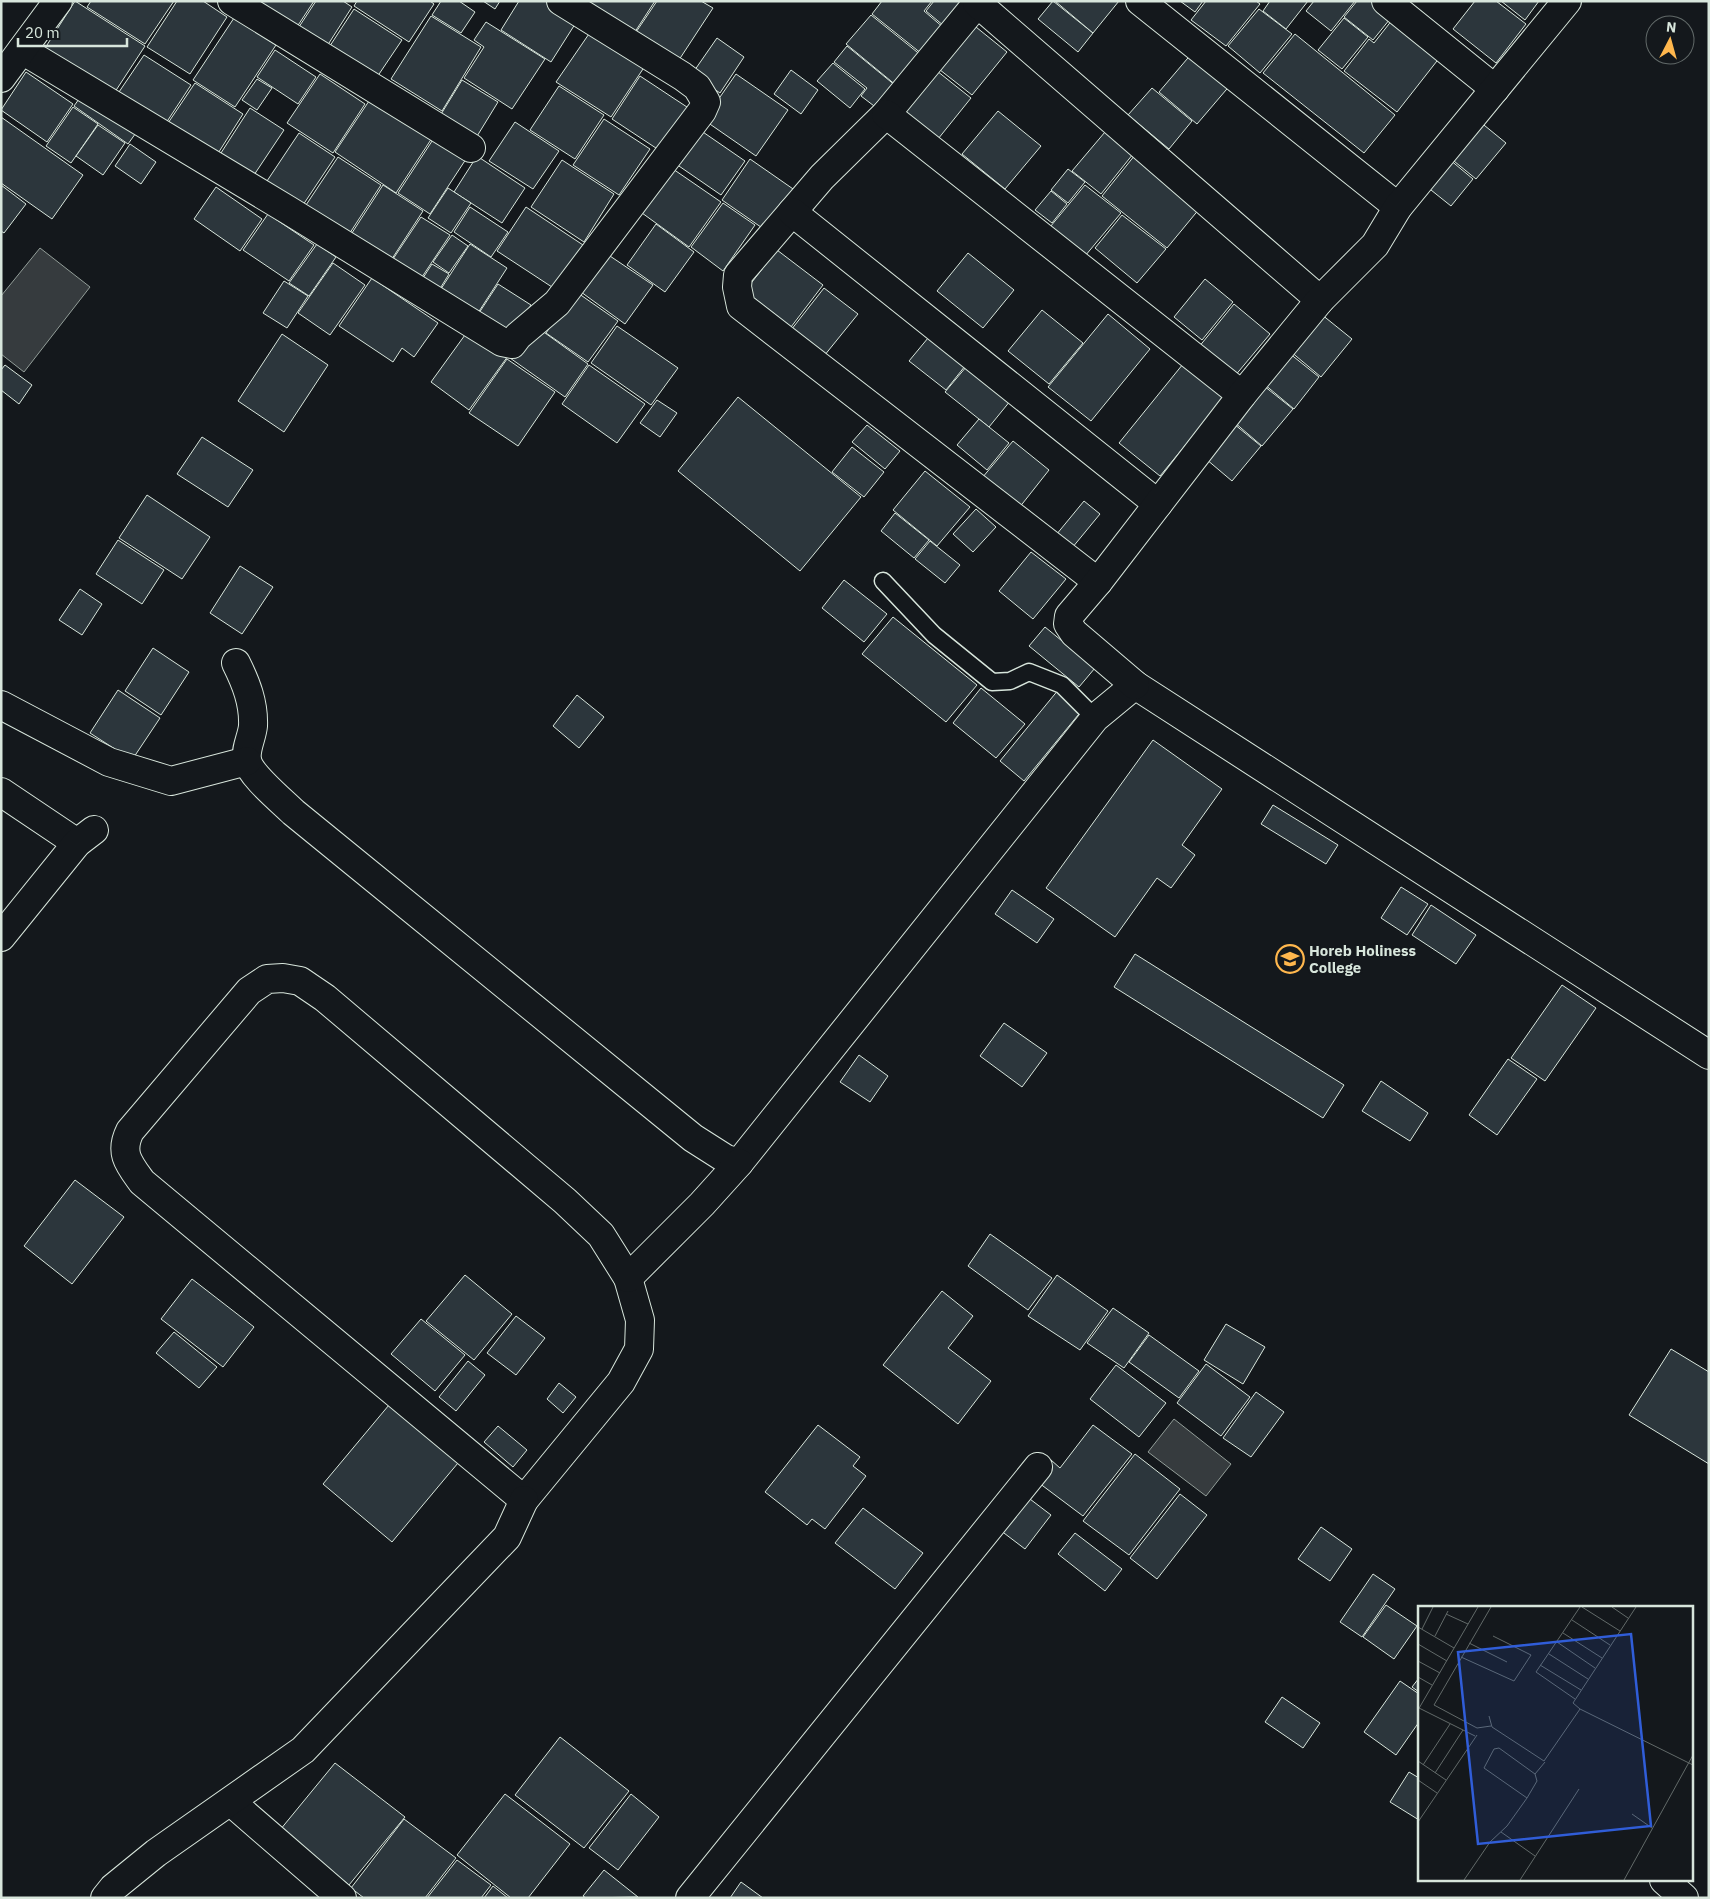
<svg xmlns="http://www.w3.org/2000/svg" width="1710" height="1899" font-family="'IBM Plex Sans',sans-serif">
<style>
.water{fill:#363b3e;stroke:#939e99}
.building{fill:#2c363c;stroke:#d8e6dc}
.lines{fill:none;stroke-linecap:round;stroke-linejoin:round}
.service-casing{stroke:#d8e6dc;stroke-width:19}
.minor-casing{stroke:#d8e6dc;stroke-width:30}
.service{stroke:#14181c;stroke-width:16}
.minor{stroke:#14181c;stroke-width:28}
.labels{text-anchor:middle;dominant-baseline:central;stroke-width:4;stroke-linejoin:round;paint-order:stroke}
.poi-label{font-size:15px;font-weight:bold;fill:#d8e6dc;stroke:#14181c;text-anchor:start}
.inset-road{fill:none;stroke:#626a69;stroke-width:1}
.view{fill:#305dd8;fill-opacity:0.15;stroke:#305dd8;stroke-width:2.5}
.inset-edge{fill:none;stroke:#d8e6dc;stroke-width:2.5}
</style>
<rect width="100%" height="100%" fill="#14181c"/>
<!-- water -->
<g class="water">
<polygon points="40,248 90,287 24,372 1,354 1,296"/>
<polygon points="1174,1419 1231,1464 1206,1496 1148,1452"/>
</g>
<!-- building -->
<g class="building">
<polygon points="75,1 145,46 109,101 40,56"/>
<polygon points="91,1 174,1 145,44 87,7"/>
<polygon points="177,1 203,1 227,17 190,74 147,47"/>
<polygon points="261,1 314,1 291,36 254,11"/>
<polygon points="316,1 343,1 352,7 322,54 293,36"/>
<polygon points="357,1 430,1 434,4 409,42 354,6"/>
<polygon points="441,1 459,1 475,12 461,33 432,15"/>
<polygon points="483,1 500,1 495,9"/>
<polygon points="519,1 547,1 577,21 551,62 501,30"/>
<polygon points="589,1 655,1 629,41 583,11"/>
<polygon points="657,1 701,1 713,8 675,66 632,38"/>
<polygon points="882,1 932,1 924,11 944,28 922,54 872,14"/>
<polygon points="934,1 965,1 944,26 926,11"/>
<polygon points="1053,1 1093,33 1078,52 1038,19"/>
<polygon points="1055,1 1119,1 1093,33"/>
<polygon points="1180,1 1203,1 1195,12"/>
<polygon points="1206,1 1256,1 1260,4 1226,46 1191,20"/>
<polygon points="1270,1 1308,1 1286,29 1263,11"/>
<polygon points="1314,1 1355,1 1331,31 1306,11"/>
<polygon points="1357,1 1377,1 1394,14 1373,40 1344,17"/>
<polygon points="1475,1 1496,1 1526,24 1496,63 1453,29"/>
<polygon points="1501,1 1539,1 1525,20"/>
<polygon points="354,9 402,40 371,86 324,55"/>
<polygon points="1259,9 1292,34 1260,73 1228,46"/>
<polygon points="871,15 922,56 897,86 846,44"/>
<polygon points="1396,15 1444,52 1397,112 1344,71 1369,39 1374,43"/>
<polygon points="431,16 481,47 442,111 391,79"/>
<polygon points="234,18 276,45 235,107 193,80"/>
<polygon points="1344,18 1368,37 1342,69 1318,50"/>
<polygon points="486,22 545,59 512,109 464,78 484,47 474,40"/>
<polygon points="971,23 1007,52 972,95 935,66"/>
<polygon points="593,28 647,63 611,117 556,82"/>
<polygon points="1295,34 1395,115 1364,153 1263,73"/>
<polygon points="717,38 744,57 720,93 692,74"/>
<polygon points="847,46 896,86 878,109 861,96 867,88 834,62"/>
<polygon points="275,50 316,77 298,104 257,77"/>
<polygon points="1193,52 1232,83 1197,124 1159,92"/>
<polygon points="144,55 191,85 166,123 119,92"/>
<polygon points="833,63 865,89 850,108 817,81"/>
<polygon points="791,70 818,90 801,114 774,94"/>
<polygon points="937,71 971,98 938,139 903,111"/>
<polygon points="26,72 73,104 47,142 1,110"/>
<polygon points="320,74 365,104 333,153 287,123"/>
<polygon points="736,74 788,110 756,156 704,120"/>
<polygon points="640,76 693,111 665,154 612,119"/>
<polygon points="257,79 272,88 257,110 242,100"/>
<polygon points="462,80 498,102 471,146 435,124"/>
<polygon points="195,83 243,114 215,158 166,126"/>
<polygon points="559,86 604,115 575,159 530,130"/>
<polygon points="1152,88 1192,121 1169,149 1128,115"/>
<polygon points="84,92 138,130 128,144 74,106"/>
<polygon points="371,98 432,138 396,193 335,152"/>
<polygon points="73,107 98,124 71,163 46,146"/>
<polygon points="250,108 284,130 252,178 219,156"/>
<polygon points="998,111 1041,146 1005,189 962,154"/>
<polygon points="1,117 83,175 52,219 1,183"/>
<polygon points="604,119 650,149 619,195 573,165"/>
<polygon points="1479,121 1506,143 1476,179 1449,157"/>
<polygon points="515,122 559,151 533,189 489,161"/>
<polygon points="98,125 125,143 103,175 76,156"/>
<polygon points="700,130 745,161 721,195 676,164"/>
<polygon points="1105,132 1133,154 1101,194 1072,171"/>
<polygon points="299,133 335,157 299,211 263,187"/>
<polygon points="436,135 468,156 430,214 398,193"/>
<polygon points="130,144 156,162 141,184 115,166"/>
<polygon points="1135,155 1200,208 1167,248 1102,196"/>
<polygon points="477,156 525,188 502,223 454,192"/>
<polygon points="338,157 381,185 346,239 302,211"/>
<polygon points="750,159 796,191 768,232 722,200"/>
<polygon points="1449,159 1473,179 1451,206 1426,186"/>
<polygon points="562,160 614,194 584,242 531,207"/>
<polygon points="673,169 721,202 689,247 642,213"/>
<polygon points="1068,169 1085,182 1068,203 1051,190"/>
<polygon points="1,185 26,204 4,233 1,231"/>
<polygon points="383,185 423,211 388,265 348,239"/>
<polygon points="1085,185 1121,213 1085,256 1050,227"/>
<polygon points="216,187 262,219 240,251 194,219"/>
<polygon points="448,188 471,203 451,233 428,218"/>
<polygon points="1051,191 1067,204 1052,223 1035,210"/>
<polygon points="723,203 755,225 723,271 691,247"/>
<polygon points="470,207 508,232 491,257 454,232"/>
<polygon points="526,207 583,245 555,289 497,251"/>
<polygon points="268,214 314,245 289,281 243,250"/>
<polygon points="1122,215 1166,249 1137,283 1095,248"/>
<polygon points="421,217 450,235 418,283 389,265"/>
<polygon points="656,224 694,252 665,292 627,265"/>
<polygon points="452,235 468,246 449,273 433,262"/>
<polygon points="317,244 336,257 309,296 289,283"/>
<polygon points="470,244 507,268 476,316 439,292"/>
<polygon points="777,250 823,285 791,327 745,291"/>
<polygon points="968,253 1014,290 983,328 937,291"/>
<polygon points="607,254 653,285 625,324 581,292"/>
<polygon points="333,263 365,285 330,335 298,313"/>
<polygon points="432,264 449,274 436,295 419,284"/>
<polygon points="372,278 438,323 414,357 402,348 393,362 339,326"/>
<polygon points="1205,279 1233,302 1202,340 1174,317"/>
<polygon points="284,281 308,296 287,328 263,313"/>
<polygon points="498,284 531,305 510,338 477,316"/>
<polygon points="824,288 858,314 824,356 791,330"/>
<polygon points="575,291 618,321 588,362 546,333"/>
<polygon points="1234,304 1270,334 1234,377 1198,348"/>
<polygon points="1042,310 1083,343 1049,384 1008,351"/>
<polygon points="1108,314 1150,349 1091,421 1048,387"/>
<polygon points="1321,314 1352,339 1321,377 1290,351"/>
<polygon points="534,325 588,364 565,397 510,358"/>
<polygon points="617,326 678,368 651,405 591,363"/>
<polygon points="470,328 508,356 469,410 431,382"/>
<polygon points="933,332 969,361 946,390 909,361"/>
<polygon points="282,334 328,365 284,432 238,401"/>
<polygon points="1289,353 1319,377 1294,409 1264,384"/>
<polygon points="507,359 555,392 518,446 469,413"/>
<polygon points="972,360 1015,395 989,427 945,392"/>
<polygon points="1183,364 1225,397 1160,476 1119,443"/>
<polygon points="5,365 32,385 19,404 1,390 1,370"/>
<polygon points="589,365 645,404 617,443 562,404"/>
<polygon points="1264,386 1293,409 1262,446 1234,422"/>
<polygon points="738,397 861,497 800,571 678,471"/>
<polygon points="657,400 677,413 660,437 640,423"/>
<polygon points="979,419 1009,443 987,470 957,445"/>
<polygon points="1234,424 1261,446 1232,481 1206,459"/>
<polygon points="867,425 900,451 885,469 852,442"/>
<polygon points="202,437 253,470 228,507 177,474"/>
<polygon points="1013,441 1049,470 1019,508 982,478"/>
<polygon points="852,447 884,472 864,497 832,472"/>
<polygon points="925,471 970,507 937,546 893,510"/>
<polygon points="147,495 210,537 182,579 119,538"/>
<polygon points="1084,501 1100,514 1072,548 1056,535"/>
<polygon points="976,509 996,527 973,552 953,534"/>
<polygon points="895,513 929,540 914,558 881,531"/>
<polygon points="118,540 164,570 142,604 96,574"/>
<polygon points="930,541 960,565 945,583 915,559"/>
<polygon points="1031,552 1066,579 1033,619 999,591"/>
<polygon points="240,566 273,587 242,634 210,613"/>
<polygon points="844,580 887,614 864,642 822,608"/>
<polygon points="80,589 102,604 82,635 59,620"/>
<polygon points="893,617 977,685 946,722 862,654"/>
<polygon points="1045,627 1095,668 1079,687 1029,646"/>
<polygon points="153,648 189,672 161,715 125,691"/>
<polygon points="981,688 1025,724 996,758 953,723"/>
<polygon points="1059,689 1083,709 1024,781 1000,761"/>
<polygon points="118,690 160,718 132,760 90,733"/>
<polygon points="577,695 604,717 579,748 553,726"/>
<polygon points="1153,740 1222,789 1182,845 1195,855 1171,888 1157,878 1115,937 1046,888"/>
<polygon points="1273,805 1338,845 1326,864 1261,824"/>
<polygon points="1401,887 1428,904 1407,935 1381,918"/>
<polygon points="1012,890 1054,919 1037,943 995,914"/>
<polygon points="1431,905 1476,935 1456,964 1412,935"/>
<polygon points="1135,954 1344,1085 1323,1118 1114,987"/>
<polygon points="1562,985 1596,1008 1545,1081 1511,1058"/>
<polygon points="1004,1023 1047,1053 1022,1087 980,1056"/>
<polygon points="859,1055 888,1076 870,1102 840,1082"/>
<polygon points="1508,1059 1537,1079 1497,1135 1469,1115"/>
<polygon points="1381,1081 1428,1113 1410,1141 1362,1111"/>
<polygon points="75,1180 124,1217 72,1284 24,1246"/>
<polygon points="990,1234 1052,1278 1028,1310 968,1266"/>
<polygon points="465,1275 512,1314 474,1360 426,1321"/>
<polygon points="1057,1275 1108,1311 1080,1350 1028,1316"/>
<polygon points="192,1279 254,1327 223,1367 161,1319"/>
<polygon points="942,1291 973,1316 948,1348 991,1381 958,1424 883,1365"/>
<polygon points="1113,1308 1149,1333 1124,1368 1087,1343"/>
<polygon points="516,1316 545,1338 516,1375 487,1353"/>
<polygon points="421,1319 465,1355 435,1391 391,1354"/>
<polygon points="1226,1324 1265,1347 1243,1384 1204,1360"/>
<polygon points="174,1332 217,1367 199,1388 156,1353"/>
<polygon points="1149,1335 1199,1371 1179,1398 1129,1362"/>
<polygon points="1671,1349 1709,1372 1709,1464 1629,1415"/>
<polygon points="468,1361 485,1375 456,1411 439,1397"/>
<polygon points="1206,1364 1250,1397 1221,1436 1177,1403"/>
<polygon points="1116,1365 1166,1403 1139,1437 1090,1399"/>
<polygon points="559,1383 576,1397 563,1413 547,1399"/>
<polygon points="1256,1392 1284,1412 1251,1457 1223,1438"/>
<polygon points="394,1399 463,1457 392,1542 323,1484"/>
<polygon points="818,1425 860,1457 853,1466 866,1476 825,1529 812,1519 807,1525 765,1492"/>
<polygon points="1093,1425 1132,1454 1083,1516 1035,1480 1051,1460 1060,1468"/>
<polygon points="498,1426 527,1450 513,1467 484,1442"/>
<polygon points="1135,1454 1180,1489 1129,1555 1083,1521"/>
<polygon points="1180,1494 1207,1515 1157,1579 1130,1558"/>
<polygon points="1026,1496 1051,1515 1025,1549 1000,1530"/>
<polygon points="863,1508 923,1553 895,1589 835,1543"/>
<polygon points="1321,1527 1352,1549 1330,1581 1298,1559"/>
<polygon points="1075,1533 1122,1569 1105,1591 1058,1554"/>
<polygon points="1373,1574 1395,1589 1362,1637 1340,1622"/>
<polygon points="1386,1605 1417,1626 1394,1659 1363,1637"/>
<polygon points="1419,1678 1419,1692 1412,1687"/>
<polygon points="1400,1681 1419,1694 1419,1722 1396,1755 1364,1732"/>
<polygon points="1282,1697 1320,1723 1303,1748 1265,1722"/>
<polygon points="560,1737 629,1791 584,1848 515,1795"/>
<polygon points="335,1763 405,1817 349,1885 280,1830"/>
<polygon points="1409,1772 1419,1778 1419,1820 1390,1802"/>
<polygon points="505,1794 570,1844 528,1898 511,1898 457,1855"/>
<polygon points="631,1794 659,1817 618,1870 589,1848"/>
<polygon points="404,1819 456,1858 425,1898 364,1898 351,1888"/>
<polygon points="457,1860 491,1885 481,1898 427,1898"/>
<polygon points="604,1870 638,1897 586,1898 583,1896"/>
<polygon points="741,1882 763,1898 730,1898"/>
<polygon points="493,1886 508,1898 484,1898"/>
</g>
<g class="lines">
<defs>
<polyline id="service" points="883,581 934,635 992,682 1010,681 1029,672 1062,685 1095,718"/>
<g id="minor">
<polyline points="232,1 471,148"/>
<polyline points="979,1 886,114 822,177 738,275 737,287 741,306 1098,582"/>
<polyline points="1140,1 1398,207"/>
<polyline points="1386,1 1495,89"/>
<polyline points="977,3 1320,300"/>
<polyline points="22,50 288,210 502,342 512,344 518,336 557,303 702,111 706,102 697,87 682,76 561,1"/>
<polyline points="1,78 58,1"/>
<polyline points="886,114 1242,395"/>
<polyline points="792,212 1158,504"/>
<path d="M236,663C246,683 254,703 253,726C252,737 245,749 247,760C250,775 282,801 293,812L693,1138L726,1159L739,1163L1095,718L1135,685L1709,1055"/>
<polyline points="1135,685 1074,633 1068,624 1069,616 1098,582 1242,395 1320,300 1375,245 1398,207 1567,1"/>
<polyline points="1,705 109,762 171,781 247,761"/>
<polyline points="1,792 77,843"/>
<polyline points="1,937 77,843 94,830"/>
<path d="M283,978L300,981L325,998L565,1201L601,1235L628,1278L640,1320L639,1349L621,1382L524,1500L142,1182C129,1164 119,1153 130,1131L249,991L267,979Z"/>
<polyline points="628,1278 702,1204 739,1163"/>
<polyline points="231,1802 342,1898"/>
<polyline points="1664,1880 1684,1898"/>
<polyline points="105,1898 113,1888 156,1853 303,1750 507,1537 524,1500"/>
<polyline points="690,1898 1038,1467"/>
</g>
</defs>
<!-- service casing -->
<use href="#service" class="service-casing"/>
<!-- minor casing -->
<use href="#minor" class="minor-casing"/>
<!-- service -->
<use href="#service" class="service"/>
<!-- minor -->
<use href="#minor" class="minor"/>
</g>
<!-- icons -->
<defs>
<symbol id="school-ring" viewBox="-11 -11 22 22"><circle r="9.5" fill="#14181c" stroke="#ffb74d" stroke-width="1.5"/><path d="M0-5L7-2L0 1L-7-2ZM-4 1L0 2.5L4 1V4Q0 6-4 4Z" fill="#ffb74d"/></symbol>
</defs>
<g fill-rule="evenodd">
<use href="#school-ring" x="1274" y="943" width="32" height="32"/>
</g>
<g class="labels">
<!-- poi labels -->
<g class="poi-label">
<text x="1309" y="950">Horeb Holiness<tspan x="1309" dy="17">College</tspan></text>
</g>
</g>
<!-- overview -->
<g transform="translate(1418 1606)">
<rect width="275" height="275" fill="#14181c"/>
<path class="inset-road" d="M73,1L16,99L59,122L73,120M164,1L202,25M194,1L210,12M28,8L50,18M154,14L192,39M0,21L36,42M4,23L15,1M145,27L184,52M17,30L30,5M139,36L177,62M51,37L89,56M0,38L29,55M131,48L170,73M43,51L96,75L113,49L75,30M0,55L22,67M122,59L163,84M0,71L14,79M157,93L118,66L162,1M1,102L57,130M162,103L155,97L218,1M0,104L60,1M71,110L74,121L126,155L162,103L275,159M81,142L117,168L119,175L109,192L66,162L76,143ZM0,155L28,174M5,159L32,118M17,167L45,124M117,168L127,156M0,174L19,187M214,208L234,222M0,216L59,129M83,226L117,250M46,274L72,236L89,220L109,192M102,274L161,183M206,274L275,149"/>
<path class="view" d="M213,28L233,220L60,238L40,46Z"/>
<rect width="275" height="275" class="inset-edge"/>
</g>
<!-- border -->
<rect width="1710" height="1899" fill="none" stroke="#d8e6dc" stroke-width="5"/>
<!-- north arrow -->
<g transform="translate(1670 40) rotate(6)"><circle r="24" fill="#14181c" stroke="#626a69"/>
<path d="M0-4L9 19L0 12L-9 19Z" fill="#ffb74d"/>
<text y="-8" font-size="14" font-weight="bold" text-anchor="middle" fill="#d8e6dc">N</text>
</g>
<!-- scale -->
<path d="M18 38v8h109v-8" fill="none" stroke="#d8e6dc" stroke-width="2.5"/>
<text x="25" y="38" font-size="15" fill="#d8e6dc" stroke="#14181c" stroke-width="4" paint-order="stroke">20 m</text>
</svg>
